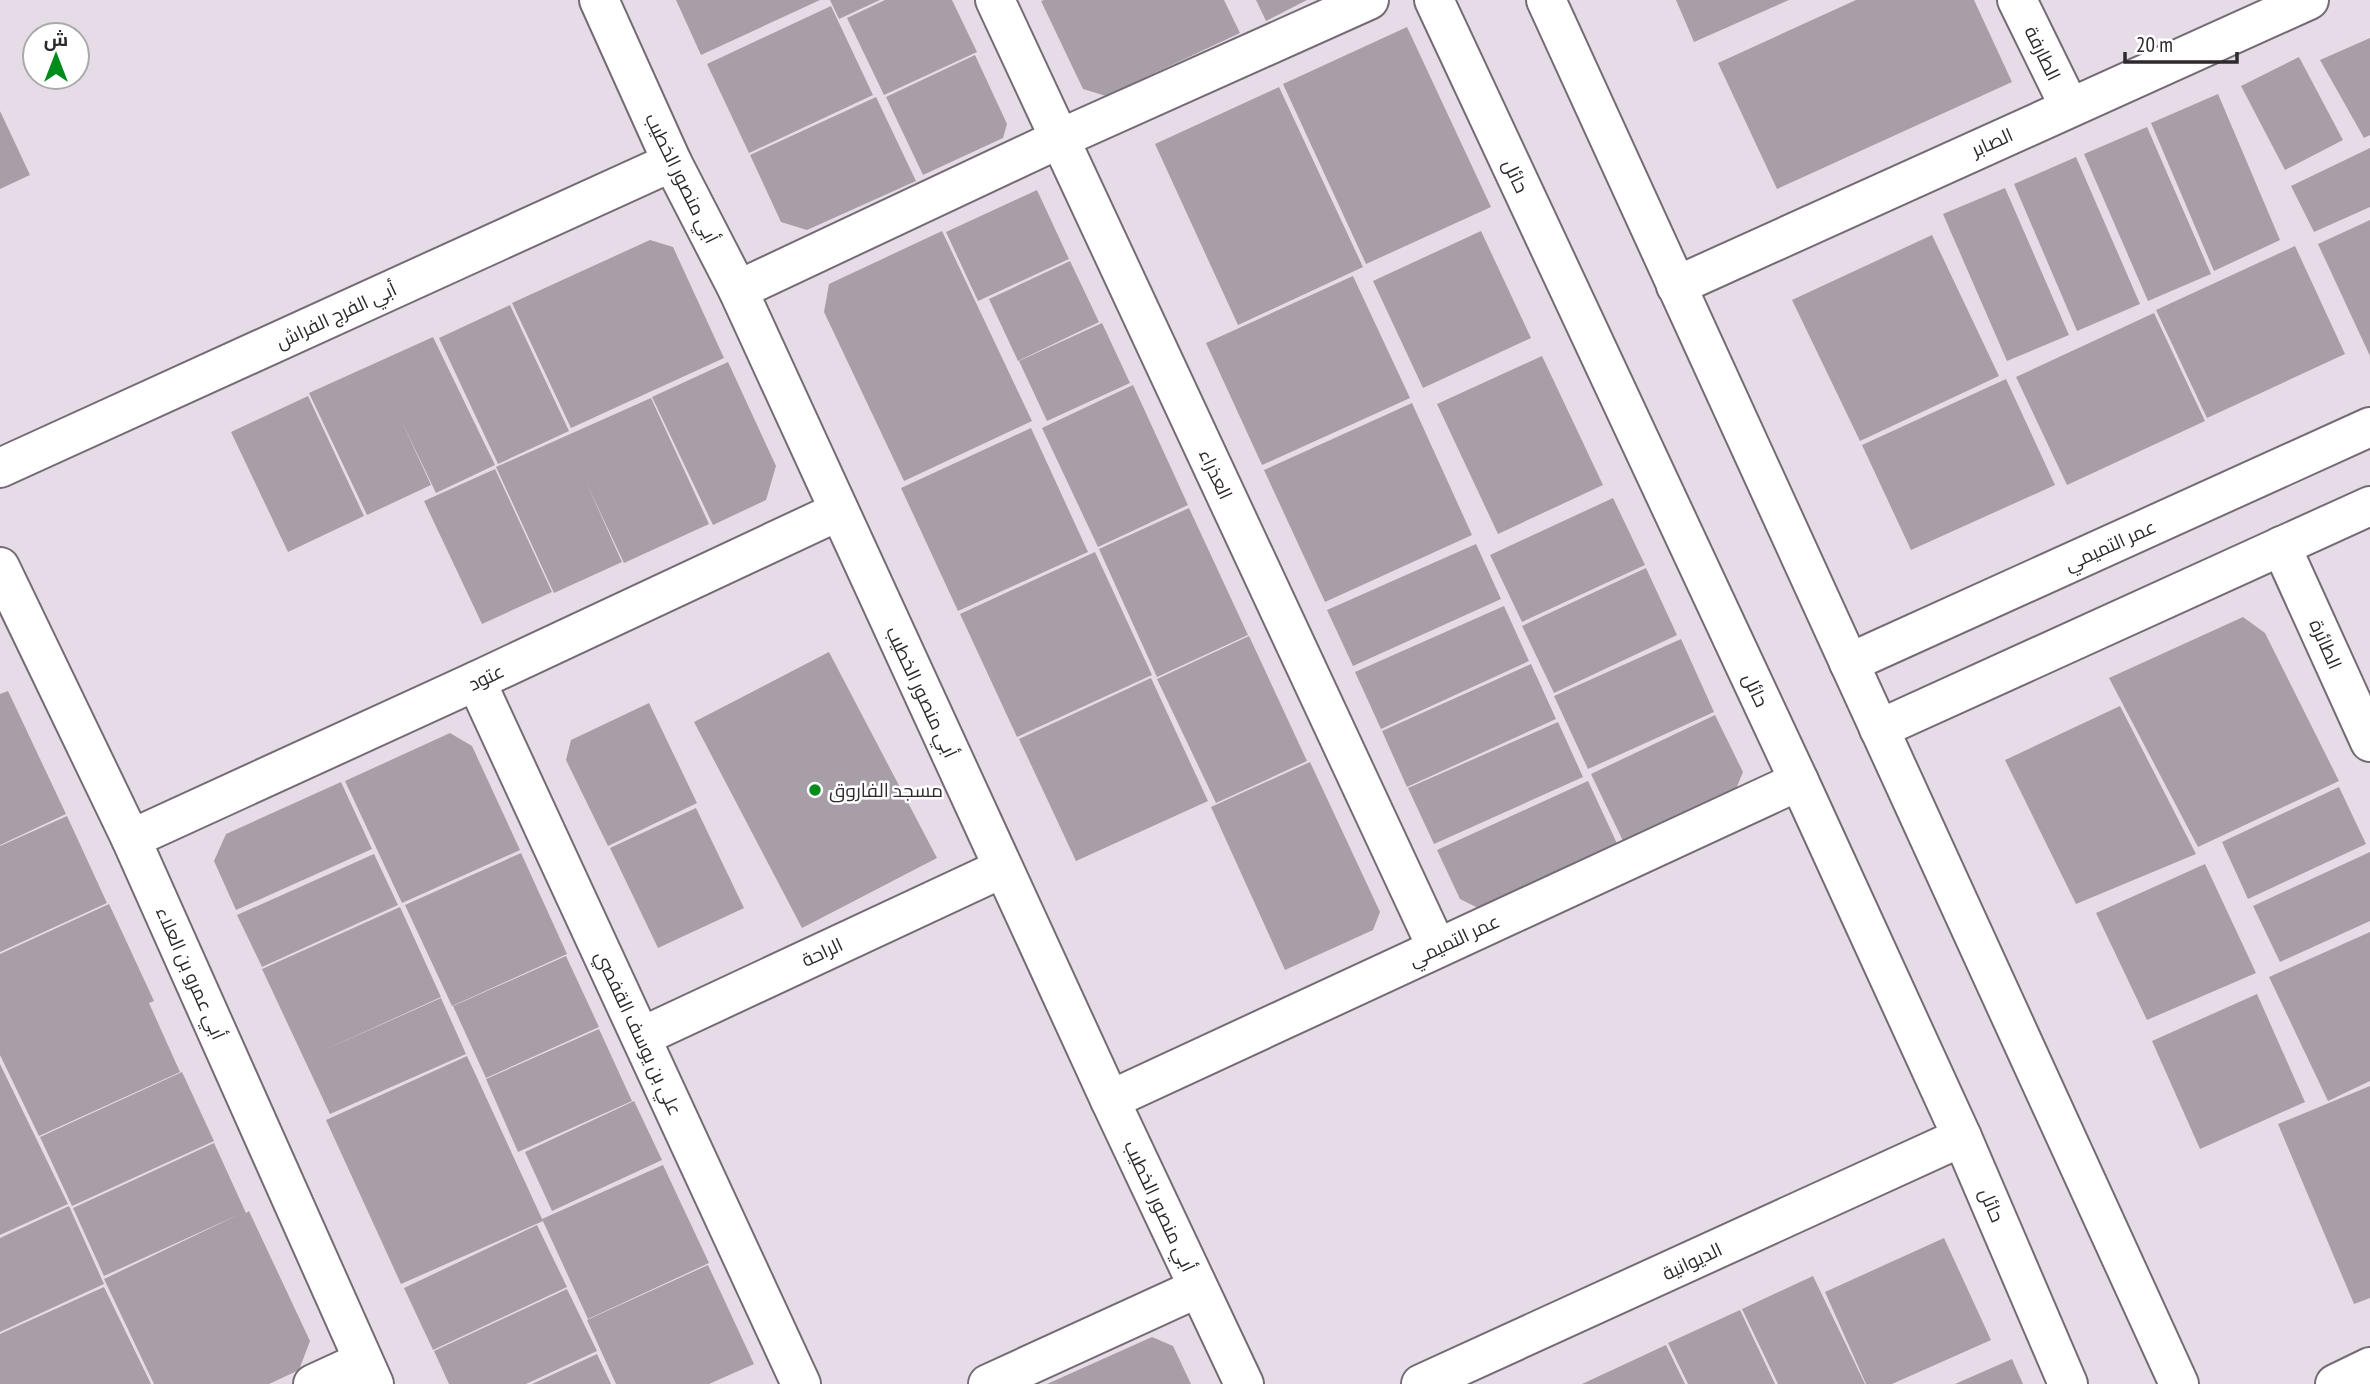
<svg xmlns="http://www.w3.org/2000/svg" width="2370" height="1384" font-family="'PT Sans Narrow',Cairo,sans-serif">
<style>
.building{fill:#a89ea8}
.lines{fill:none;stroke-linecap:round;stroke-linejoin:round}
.minor-casing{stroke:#756b75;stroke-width:42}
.tertiary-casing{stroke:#756b75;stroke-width:42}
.minor{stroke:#fff;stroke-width:38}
.tertiary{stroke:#fff;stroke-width:38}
.poi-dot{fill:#018c1b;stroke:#fff;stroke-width:2.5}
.labels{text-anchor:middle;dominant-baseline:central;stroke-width:5;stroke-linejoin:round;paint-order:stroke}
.street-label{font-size:19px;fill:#2d292d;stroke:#fff}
.poi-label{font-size:19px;fill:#2d292d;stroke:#fff;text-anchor:start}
</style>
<rect width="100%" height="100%" fill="#e6dce7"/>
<!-- building -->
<g class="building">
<polygon points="676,0 820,0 701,55"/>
<polygon points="830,0 880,0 839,19"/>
<polygon points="885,0 952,0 977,52 884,95 847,18"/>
<polygon points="1044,0 1224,0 1240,33 1106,96 1083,89 1041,1"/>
<polygon points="1256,0 1307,0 1266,21"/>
<polygon points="1676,0 1789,0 1694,42"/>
<polygon points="1856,0 1974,0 2012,82 1777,189 1718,63"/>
<polygon points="831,6 873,95 749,153 707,64"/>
<polygon points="1407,27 1491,207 1366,264 1283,84"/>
<polygon points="2370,38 2370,135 2364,138 2320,60"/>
<polygon points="975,55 1007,124 1003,138 923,175 886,97"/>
<polygon points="2299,57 2343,140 2285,170 2241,86"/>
<polygon points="1279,87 1363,267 1238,325 1155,144"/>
<polygon points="2218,94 2280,240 2214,271 2151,123"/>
<polygon points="876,97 916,181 807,230 781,222 750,155"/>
<polygon points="0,111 30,175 0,189"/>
<polygon points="2147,127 2211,274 2148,301 2084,154"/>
<polygon points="2370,148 2370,207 2314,232 2291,186"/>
<polygon points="2076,157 2140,304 2077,331 2014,184"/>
<polygon points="2005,188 2069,335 2007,361 1943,214"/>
<polygon points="1037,190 1069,259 978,301 946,232"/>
<polygon points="2370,220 2370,356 2318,244"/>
<polygon points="942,231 1032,421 904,481 824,312 829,284"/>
<polygon points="1481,231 1531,338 1423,388 1373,281"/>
<polygon points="1932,235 1999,376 1860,441 1792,300"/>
<polygon points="650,240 673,247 724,358 571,428 512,303"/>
<polygon points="2295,246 2345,354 2207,418 2156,310"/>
<polygon points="1070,261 1099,322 1018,361 989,299"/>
<polygon points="1353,276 1410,398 1262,465 1206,343"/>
<polygon points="510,305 569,431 498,464 439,338"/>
<polygon points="2154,313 2205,421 2067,485 2016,377"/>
<polygon points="1102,323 1130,383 1047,421 1019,361"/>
<polygon points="433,337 495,465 436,493 401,420 431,485 367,515 309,393"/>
<polygon points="1542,356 1603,485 1498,534 1437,404"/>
<polygon points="728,362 776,466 766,500 713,525 652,397"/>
<polygon points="2006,379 2055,485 1911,550 1862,445"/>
<polygon points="1133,385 1188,505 1098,547 1042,428"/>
<polygon points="308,396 364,516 288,552 231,432"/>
<polygon points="651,398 709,524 624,563 586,482 622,562 554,593 496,467"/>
<polygon points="1412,403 1472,535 1325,602 1264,470"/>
<polygon points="1031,428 1088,552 958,611 901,488"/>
<polygon points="495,469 552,592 482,624 424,501"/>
<polygon points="1613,498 1645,565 1522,622 1490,555"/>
<polygon points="1189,508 1248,635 1157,677 1099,549"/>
<polygon points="1476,544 1501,599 1353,666 1327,610"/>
<polygon points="1095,552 1152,675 1017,737 960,614"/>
<polygon points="1646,568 1677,635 1554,693 1522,626"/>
<polygon points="1504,606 1529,661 1381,729 1355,672"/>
<polygon points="2243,617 2265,633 2339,781 2198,847 2109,678"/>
<polygon points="1249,636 1307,761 1216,803 1157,679"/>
<polygon points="1681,639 1714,712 1588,769 1554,696"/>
<polygon points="829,652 937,858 802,928 694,722"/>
<polygon points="1531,664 1556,719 1407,787 1382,731"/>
<polygon points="1151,678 1208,801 1076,861 1019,739"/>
<polygon points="8,691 66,814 0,845 0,694"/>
<polygon points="649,703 697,803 608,846 566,760 571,740"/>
<polygon points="2120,706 2196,854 2076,904 2005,760"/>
<polygon points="1715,715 1743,772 1736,789 1624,843 1591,774"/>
<polygon points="1558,722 1583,777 1434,844 1408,788"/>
<polygon points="450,733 472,746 520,850 402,903 345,781"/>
<polygon points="1310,762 1380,912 1373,930 1285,970 1211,807"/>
<polygon points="1588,781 1620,850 1484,911 1460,899 1437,850"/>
<polygon points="341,782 372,849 236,910 214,861 226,834"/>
<polygon points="2339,787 2366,844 2248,899 2222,842"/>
<polygon points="696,808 744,908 658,948 610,848"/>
<polygon points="67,816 107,903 0,952 0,846"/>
<polygon points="2370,852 2370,921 2280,962 2253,906"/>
<polygon points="521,853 567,954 452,1006 405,905"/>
<polygon points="374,854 398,905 262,967 237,915"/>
<polygon points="2205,864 2256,973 2147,1020 2096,913"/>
<polygon points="109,904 154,1001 149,1003 180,1072 39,1136 0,1055 0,954"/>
<polygon points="400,907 441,997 320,1052 441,998 466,1054 330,1114 262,969"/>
<polygon points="2370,932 2370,1081 2328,1101 2269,977"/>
<polygon points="566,956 599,1027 486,1078 453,1006"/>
<polygon points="2257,994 2305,1102 2200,1149 2152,1041"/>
<polygon points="599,1029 632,1101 518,1152 486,1079"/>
<polygon points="467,1056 543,1221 401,1284 326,1120"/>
<polygon points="0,1064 68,1204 0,1235"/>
<polygon points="182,1072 214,1141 72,1206 40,1137"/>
<polygon points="2370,1086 2370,1298 2354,1304 2278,1124"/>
<polygon points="634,1101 662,1160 552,1211 525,1152"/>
<polygon points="214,1143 246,1213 249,1211 310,1341 299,1370 269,1384 154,1384 104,1279 240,1214 104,1276 73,1208"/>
<polygon points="663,1165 709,1263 588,1319 542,1219"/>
<polygon points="69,1206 104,1284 0,1332 0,1238"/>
<polygon points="537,1225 567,1287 433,1350 404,1288"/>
<polygon points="1944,1238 1991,1340 1892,1384 1866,1384 1825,1292"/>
<polygon points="708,1265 754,1364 709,1384 616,1384 587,1320"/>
<polygon points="1813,1276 1865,1384 1778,1384 1742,1309"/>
<polygon points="104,1287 151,1384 0,1384 0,1334"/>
<polygon points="567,1289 597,1351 526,1384 449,1384 434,1351"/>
<polygon points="1740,1310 1775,1384 1688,1384 1668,1343"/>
<polygon points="1152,1337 1173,1346 1191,1384 1047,1384"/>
<polygon points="1666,1345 1685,1384 1582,1384"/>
<polygon points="597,1354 611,1384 532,1384"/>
<polygon points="2012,1359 2023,1384 1955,1384"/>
</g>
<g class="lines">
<defs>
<g id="minor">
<polyline points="599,0 672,162 738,290 1110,1100 1244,1384"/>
<polyline points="995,0 1437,948"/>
<polyline points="2017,0 2069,106"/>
<polyline points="1676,286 2309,0"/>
<polyline points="738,290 1059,139 1369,0"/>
<polyline points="0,468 672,162"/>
<polyline points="2281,546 2370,742"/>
<polyline points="0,567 131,839 374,1384"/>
<polyline points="476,681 801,1384"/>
<polyline points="131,839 476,681 839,511"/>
<polyline points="641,1037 1003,868"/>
<polyline points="1110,1100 1799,781"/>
<polyline points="313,1384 363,1361"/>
<polyline points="988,1384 1198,1288"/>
<polyline points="1421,1384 1962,1137"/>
<polyline points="2335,1384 2370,1367"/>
</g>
<g id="tertiary">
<polyline points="1434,0 1799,781 1962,1137 2068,1384"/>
<polyline points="1546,0 2179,1384"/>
<polyline points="1849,663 2370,427"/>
<polyline points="1879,729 2370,506"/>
</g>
</defs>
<!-- minor casing -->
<use href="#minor" class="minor-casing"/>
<!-- tertiary casing -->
<use href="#tertiary" class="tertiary-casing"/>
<!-- minor -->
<use href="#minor" class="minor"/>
<!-- tertiary -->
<use href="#tertiary" class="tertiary"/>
</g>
<!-- markers -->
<circle class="poi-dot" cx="815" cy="790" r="7"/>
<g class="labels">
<!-- street labels -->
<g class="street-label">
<text transform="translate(2043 53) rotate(64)">الطارفة</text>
<text transform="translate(1992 142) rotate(-24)">الصابر</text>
<text transform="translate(1516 176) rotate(65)">حائل</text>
<text transform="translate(682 178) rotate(64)">أبي منصور الخطيب</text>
<text transform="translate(336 315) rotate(-25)">أبي الفرج الفراش</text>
<text transform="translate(1216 474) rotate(65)">العذراء</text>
<text transform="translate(2110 545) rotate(-24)">عمر التميمي</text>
<text transform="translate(2326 644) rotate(66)">الطائرة</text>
<text transform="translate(486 677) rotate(-25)">عتود</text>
<text transform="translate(1756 690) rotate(65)">حائل</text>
<text transform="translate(922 692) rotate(65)">أبي منصور الخطيب</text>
<text transform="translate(1454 940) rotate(-25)">عمر التميمي</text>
<text transform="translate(822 952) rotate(-25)">الراحة</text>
<text transform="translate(191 973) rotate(66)">أبي عمرو بن العلاء</text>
<text transform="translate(639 1033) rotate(65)">علي بن يوسف القفصي</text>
<text transform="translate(1992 1205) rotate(67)">حائل</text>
<text transform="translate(1160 1206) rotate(65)">أبي منصور الخطيب</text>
<text transform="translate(1692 1261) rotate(-25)">الديوانية</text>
</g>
<!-- poi labels -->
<g class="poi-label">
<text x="829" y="790">مسجد الفاروق</text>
</g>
</g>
<!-- north arrow -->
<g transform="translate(56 56)"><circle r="33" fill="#ffffff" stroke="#aba9ab" stroke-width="2"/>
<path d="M0-5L12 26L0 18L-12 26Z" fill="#018c1b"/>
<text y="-10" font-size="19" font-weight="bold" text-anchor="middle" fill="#2d292d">ش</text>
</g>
<!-- scale -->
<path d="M2125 52v10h112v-10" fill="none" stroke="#2d292d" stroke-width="3.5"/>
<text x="2136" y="52" font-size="21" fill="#2d292d" stroke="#ffffff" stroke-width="5" paint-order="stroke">20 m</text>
</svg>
